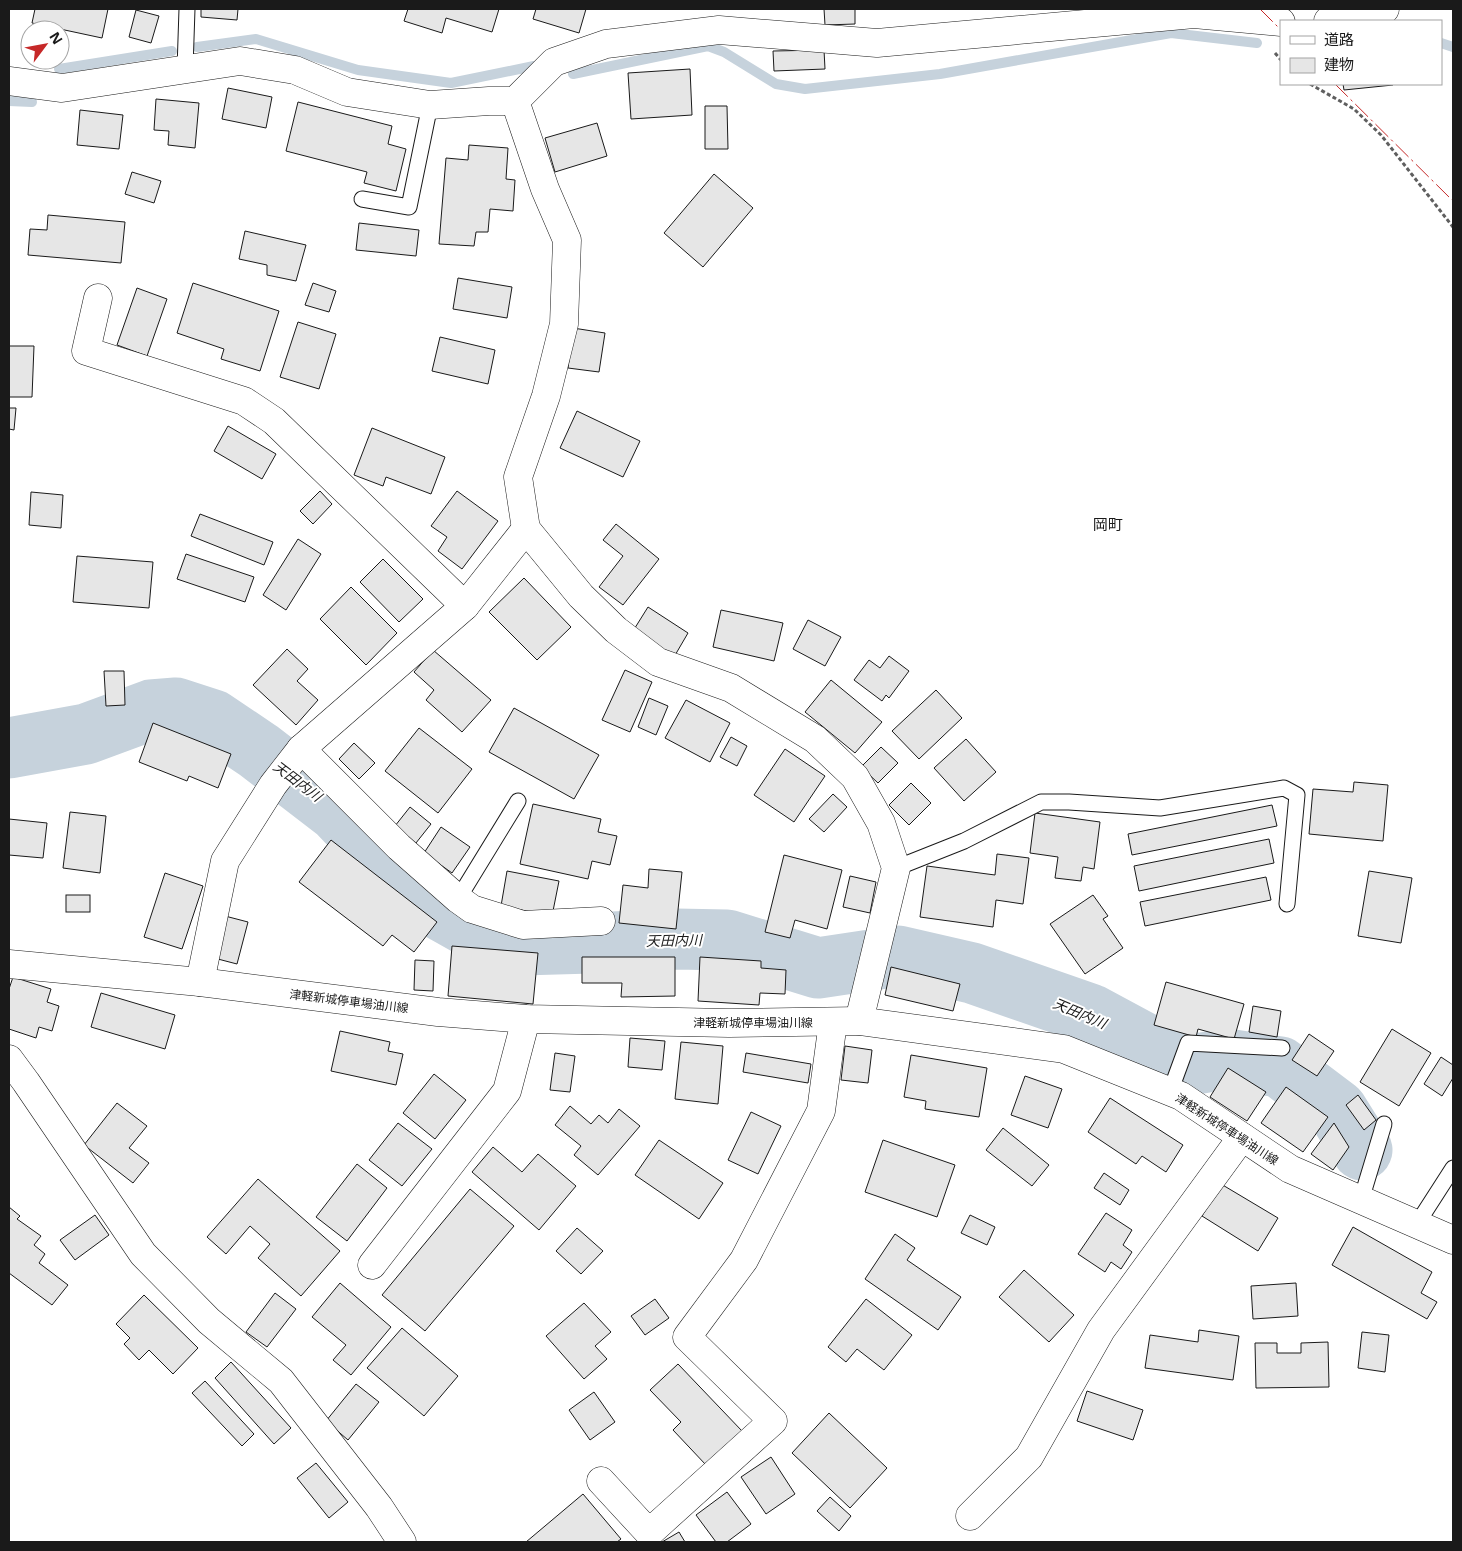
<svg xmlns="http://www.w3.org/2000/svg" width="1462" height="1551" font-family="'Noto Sans','Noto Sans JP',sans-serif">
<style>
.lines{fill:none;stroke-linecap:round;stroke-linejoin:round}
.stream{stroke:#c6d2dc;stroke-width:10}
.river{stroke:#c6d2dc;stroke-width:61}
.building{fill:#e6e6e6;stroke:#1a1a1a}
.lane-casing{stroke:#1a1a1a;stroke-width:17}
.street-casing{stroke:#1a1a1a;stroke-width:29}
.secondary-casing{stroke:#1a1a1a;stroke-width:29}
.path{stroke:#5f5f5f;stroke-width:3;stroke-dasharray:4 2.5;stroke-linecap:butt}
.lane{stroke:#fff;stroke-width:15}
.street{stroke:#fff;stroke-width:28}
.secondary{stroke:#fff;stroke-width:28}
.power{stroke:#c62828;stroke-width:1;stroke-dasharray:18 4 2.5 4;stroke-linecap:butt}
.labels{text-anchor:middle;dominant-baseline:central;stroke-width:4;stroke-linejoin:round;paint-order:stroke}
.street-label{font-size:12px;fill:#1a1a1a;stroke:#fff}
.water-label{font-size:14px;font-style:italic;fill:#1a1a1a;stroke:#fff}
.quarter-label{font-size:15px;fill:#1a1a1a;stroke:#fff}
</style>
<rect width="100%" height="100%" fill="#fff"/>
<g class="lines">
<!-- stream -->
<g class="stream">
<polyline points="1441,43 1453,47"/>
<polyline points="197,47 256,39 358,70 451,83 534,66"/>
<polyline points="59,69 172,51"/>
<polyline points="573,74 708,46 724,52 776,84 805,89 940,74 1171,33 1257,43"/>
<polyline points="9,101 32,102"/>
</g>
<!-- river -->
<polyline class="river" points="9,748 86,734 151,710 176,708 213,720 259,751 337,811 377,853 435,907 476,930 522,945 591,943 676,939 727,940 818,968 898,956 972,973 1090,1014 1159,1051 1196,1064 1226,1059 1280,1067 1337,1110 1362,1150"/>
</g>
<!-- building -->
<g class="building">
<polygon points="35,9 108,9 102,38 32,23"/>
<polygon points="201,9 238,9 237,20 201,17"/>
<polygon points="408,9 499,9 492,32 446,18 442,33 404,21"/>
<polygon points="536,9 586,9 579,33 533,19"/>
<polygon points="824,9 855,9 855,24 825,25"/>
<polygon points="136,10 159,16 151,43 129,37"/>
<polygon points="824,50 825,69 774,71 773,51"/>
<polygon points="690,69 692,115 631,119 628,73"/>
<polygon points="1343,84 1393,84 1393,85 1344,90"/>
<polygon points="228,88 272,97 266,128 222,119"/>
<polygon points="156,99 199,103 195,148 168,145 169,131 154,130"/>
<polygon points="298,102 392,126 388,144 406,149 396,191 364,183 367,172 286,151"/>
<polygon points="705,106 727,106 728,149 705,149"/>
<polygon points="80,110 123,115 119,149 77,145"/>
<polygon points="597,123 607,156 555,172 545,138"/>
<polygon points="469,145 508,148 506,179 515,180 513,211 490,209 488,232 476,232 474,246 439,244 446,158 468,160"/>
<polygon points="132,172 161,181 154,203 125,194"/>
<polygon points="714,174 753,208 703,267 664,233"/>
<polygon points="48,215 125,222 121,263 28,255 30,229 47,230"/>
<polygon points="359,223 419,230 416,256 356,250"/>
<polygon points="245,231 306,245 296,281 267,275 267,265 239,259"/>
<polygon points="458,278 512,287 507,318 453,309"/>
<polygon points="193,283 279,311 260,371 221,359 224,349 177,333"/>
<polygon points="313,283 336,291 329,312 305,305"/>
<polygon points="137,288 167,299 147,356 117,345"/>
<polygon points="298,322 336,334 319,389 280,377"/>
<polygon points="573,328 605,333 599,372 568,368"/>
<polygon points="440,337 495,350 488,384 432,371"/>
<polygon points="9,346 34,346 32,397 9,397"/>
<polygon points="9,408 16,408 14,430 9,429"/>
<polygon points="577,411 640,441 623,477 560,448"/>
<polygon points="228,426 276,454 262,479 214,451"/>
<polygon points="372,428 445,457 431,494 386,477 383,486 354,475"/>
<polygon points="320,491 332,504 313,524 300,511"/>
<polygon points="457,491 498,521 462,569 438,551 447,537 431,526"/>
<polygon points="31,492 63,495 61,528 29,525"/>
<polygon points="200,514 273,542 264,565 191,536"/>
<polygon points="616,524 659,559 623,605 599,587 623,556 603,540"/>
<polygon points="298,539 321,554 286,610 263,595"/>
<polygon points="186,554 254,577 245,602 177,579"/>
<polygon points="77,556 153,562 149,608 73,602"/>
<polygon points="383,559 423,599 399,622 360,582"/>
<polygon points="524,578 571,627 537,660 489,612"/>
<polygon points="351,587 397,633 366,665 320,619"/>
<polygon points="648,607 688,633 674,657 633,631"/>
<polygon points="721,610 783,623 774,661 713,647"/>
<polygon points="808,620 841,637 825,666 793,649"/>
<polygon points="287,649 308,669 297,681 318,700 296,725 253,685"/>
<polygon points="433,650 491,700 462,732 426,700 434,690 414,672"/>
<polygon points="889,656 909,671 889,698 886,695 882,701 854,680 869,660 880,668"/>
<polygon points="625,670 652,682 630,732 602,720"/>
<polygon points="104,671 124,671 125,705 106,706"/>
<polygon points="831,680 882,722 855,753 805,712"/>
<polygon points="936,690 962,718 919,759 892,731"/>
<polygon points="649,698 668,706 656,735 638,727"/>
<polygon points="686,700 730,723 710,762 665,738"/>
<polygon points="514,708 599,755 574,799 489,752"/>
<polygon points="153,723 231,754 218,788 189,776 187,781 139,762"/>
<polygon points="419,728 472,769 438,813 385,771"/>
<polygon points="731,737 747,746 737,766 720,757"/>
<polygon points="966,739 996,772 964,801 934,768"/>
<polygon points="354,743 375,763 359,779 339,759"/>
<polygon points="881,747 898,763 878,783 861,767"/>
<polygon points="785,749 825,776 794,822 754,795"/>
<polygon points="1354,782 1388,785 1383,841 1309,834 1313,789 1353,792"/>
<polygon points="911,783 931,803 909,825 889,805"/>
<polygon points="833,794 847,807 824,832 809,819"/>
<polygon points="533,804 601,819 598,832 617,836 610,865 592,861 588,879 520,864"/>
<polygon points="1272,805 1277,826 1132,855 1128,834"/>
<polygon points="410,807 431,824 412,848 391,831"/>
<polygon points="70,812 106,816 100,873 63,868"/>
<polygon points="1035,813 1100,822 1094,869 1083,867 1081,881 1055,878 1058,857 1030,853"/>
<polygon points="9,819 47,823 43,858 9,855"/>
<polygon points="441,827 470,847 452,873 424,853"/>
<polygon points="1269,839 1274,863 1139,891 1134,866"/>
<polygon points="331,840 437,922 414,952 392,935 383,946 299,882"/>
<polygon points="997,854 1029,858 1023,904 996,900 993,927 920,917 927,866 995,875"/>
<polygon points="784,855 842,870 827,929 795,920 790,938 765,932"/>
<polygon points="649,869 682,872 676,929 619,923 623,885 648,888"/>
<polygon points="507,871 559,881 552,916 501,906"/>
<polygon points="1369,871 1412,878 1401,943 1358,936"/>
<polygon points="165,873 203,886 182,949 144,937"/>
<polygon points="850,876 876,882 870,913 843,907"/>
<polygon points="1266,877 1271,900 1145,926 1140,902"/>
<rect x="66" y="895" width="24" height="17"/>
<polygon points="1093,895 1108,916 1103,919 1123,948 1085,974 1050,924"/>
<polygon points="225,916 248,922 237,964 214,958"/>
<polygon points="452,946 538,953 533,1004 448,996"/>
<polygon points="582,957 675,957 675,996 621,997 622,983 582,983"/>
<polygon points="700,957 761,961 761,968 786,970 785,994 760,993 759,1005 698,1001"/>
<polygon points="415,960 434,961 433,991 414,990"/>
<polygon points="891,967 960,984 953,1011 885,995"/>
<polygon points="13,977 51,989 47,1002 59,1006 52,1031 39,1027 36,1038 9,1029 9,989"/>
<polygon points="1166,982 1244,1004 1234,1039 1198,1029 1196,1037 1154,1025"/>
<polygon points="101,993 175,1015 165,1049 91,1027"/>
<polygon points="1253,1006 1281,1011 1277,1037 1249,1032"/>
<polygon points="1392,1029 1431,1053 1399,1106 1360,1082"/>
<polygon points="340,1031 390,1042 388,1051 403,1054 396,1085 331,1071"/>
<polygon points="1309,1034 1334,1051 1317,1076 1292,1060"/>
<polygon points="630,1038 665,1041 662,1070 628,1067"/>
<polygon points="681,1042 723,1046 718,1104 675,1099"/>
<polygon points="845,1046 872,1050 868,1083 841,1080"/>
<polygon points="555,1053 575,1056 570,1092 550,1090"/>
<polygon points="746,1053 811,1064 808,1083 743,1072"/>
<polygon points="911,1055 987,1068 979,1117 925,1109 926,1101 904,1097"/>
<polygon points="1441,1057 1453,1065 1453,1078 1442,1096 1424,1084"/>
<polygon points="1228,1068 1266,1092 1247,1121 1210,1097"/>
<polygon points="434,1074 466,1100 435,1139 403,1113"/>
<polygon points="1025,1076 1062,1089 1048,1128 1011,1115"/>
<polygon points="1286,1087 1328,1117 1303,1152 1261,1123"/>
<polygon points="1358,1095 1376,1120 1364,1130 1346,1105"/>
<polygon points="1110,1098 1183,1145 1166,1172 1142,1156 1136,1164 1088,1132"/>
<polygon points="117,1103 147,1126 129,1148 149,1163 133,1183 84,1145"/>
<polygon points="570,1106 591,1124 599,1115 608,1123 619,1109 640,1126 598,1175 574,1155 581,1146 555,1125"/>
<polygon points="751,1112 781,1126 758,1174 728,1160"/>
<polygon points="398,1123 432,1149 402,1186 369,1160"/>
<polygon points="1334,1123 1349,1147 1333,1170 1311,1154"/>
<polygon points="1003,1128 1049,1165 1032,1186 986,1150"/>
<polygon points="659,1140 723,1183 699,1219 635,1175"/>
<polygon points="883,1140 955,1165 937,1217 865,1192"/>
<polygon points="493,1147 522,1172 538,1154 576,1186 539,1230 472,1172"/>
<polygon points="357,1164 387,1188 347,1241 316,1217"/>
<polygon points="1104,1173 1129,1190 1120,1205 1094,1188"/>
<polygon points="258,1179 340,1251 301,1296 258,1258 270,1244 250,1226 226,1254 207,1237"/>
<polygon points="1221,1184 1278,1218 1258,1251 1202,1216"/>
<polygon points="470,1189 514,1226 425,1331 382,1295"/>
<polygon points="9,1207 20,1216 17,1219 41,1236 34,1245 45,1254 39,1263 68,1285 52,1305 9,1273"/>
<polygon points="1106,1213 1132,1230 1123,1245 1132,1252 1121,1269 1111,1262 1105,1272 1078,1254"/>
<polygon points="95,1215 109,1235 75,1260 60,1240"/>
<polygon points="970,1215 995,1227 987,1245 961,1233"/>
<polygon points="1353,1227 1432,1272 1421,1293 1437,1302 1427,1319 1332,1265"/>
<polygon points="577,1228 603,1251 581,1274 556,1251"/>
<polygon points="895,1234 915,1248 907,1260 961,1297 938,1330 865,1279"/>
<polygon points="1024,1270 1074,1315 1049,1342 999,1297"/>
<polygon points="340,1283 391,1327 351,1375 333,1360 346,1345 312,1317"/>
<polygon points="1296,1283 1298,1316 1253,1319 1251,1286"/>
<polygon points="275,1293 296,1309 267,1347 246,1332"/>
<polygon points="144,1295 198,1348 173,1374 149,1350 139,1360 124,1344 130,1338 116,1324"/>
<polygon points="655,1299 669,1318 645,1335 631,1316"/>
<polygon points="866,1299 912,1335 884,1370 857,1349 846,1362 828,1347"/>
<polygon points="584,1303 611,1332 595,1346 607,1359 584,1379 546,1336"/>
<polygon points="402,1328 458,1376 424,1416 367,1368"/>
<polygon points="1199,1330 1239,1336 1233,1380 1145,1368 1150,1335 1198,1342"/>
<polygon points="1362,1332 1389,1335 1385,1372 1358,1368"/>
<polygon points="1328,1342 1329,1387 1256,1388 1255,1343 1277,1343 1277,1353 1301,1353 1301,1343"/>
<polygon points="231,1362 291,1428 274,1444 215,1378"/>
<polygon points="678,1364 742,1431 706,1465 673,1430 681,1422 650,1390"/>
<polygon points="205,1381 254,1434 242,1446 192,1393"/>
<polygon points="356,1384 379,1402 348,1440 326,1421"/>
<polygon points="1087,1391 1143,1410 1133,1440 1077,1421"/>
<polygon points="594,1392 615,1422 590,1440 569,1410"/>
<polygon points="829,1413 887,1468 850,1508 792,1453"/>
<polygon points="771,1457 795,1494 766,1514 741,1477"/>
<polygon points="316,1463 348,1502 329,1518 297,1478"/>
<polygon points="727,1492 751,1524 727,1542 716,1542 696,1515"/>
<polygon points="583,1494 621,1539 617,1542 526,1542"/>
<polygon points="830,1497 851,1516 839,1531 817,1511"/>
<polygon points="679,1532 685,1542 662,1542"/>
</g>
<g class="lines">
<defs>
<g id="lane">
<polyline points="185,69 187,9"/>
<polyline points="362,199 409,207 430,105"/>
<polyline points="896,868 964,841 1041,802 1069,802 1160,808 1284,788 1297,795 1287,904"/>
<polyline points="458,899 518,801"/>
<polyline points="1170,1092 1188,1043 1282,1048"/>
<polyline points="1361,1200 1384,1124"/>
<polyline points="1417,1224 1453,1168"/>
</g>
<g id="street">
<polyline points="1328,21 1385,9"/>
<polyline points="9,81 62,88 240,61 295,70 347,92 430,105 489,101 515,101 554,62 606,44 719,30 877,43 1194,14 1281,22"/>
<polyline points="515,101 545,189 567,240 564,324 546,396 518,477 526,529 581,596 616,630 658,662 731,688 815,739 855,777 881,823 896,868 859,1021"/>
<polyline points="98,298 86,351 244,401 274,421 465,606"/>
<polyline points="526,529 465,606 301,749 399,847 458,899 472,909 523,925 601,921"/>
<polyline points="200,982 225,861 273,785 301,749"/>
<polyline points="9,1059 26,1082 143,1254 209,1321 281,1381 379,1507 402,1542"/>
<polyline points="372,1265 507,1091 526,1019"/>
<polyline points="601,1481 649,1533 773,1421 687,1337 744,1260 821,1111 833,1022"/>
<polyline points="970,1516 1029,1457 1101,1330 1242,1137"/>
</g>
<polyline id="secondary" points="9,964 200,982 438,1012 526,1019 729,1023 859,1021 1064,1049 1181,1096 1290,1169 1453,1240"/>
</defs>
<!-- lane casing -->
<use href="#lane" class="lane-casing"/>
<!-- street casing -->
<use href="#street" class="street-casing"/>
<!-- secondary casing -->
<use href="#secondary" class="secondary-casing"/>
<!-- path -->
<g class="path">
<polyline points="1275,53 1281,60"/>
<polyline points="1310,84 1354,109 1381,135 1453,227"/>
</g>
<!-- lane -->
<use href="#lane" class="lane"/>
<!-- street -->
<use href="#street" class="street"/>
<!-- secondary -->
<use href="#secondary" class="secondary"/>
<!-- power -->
<g class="power">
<polyline points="1260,9 1281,30"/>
<polyline points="1335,84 1453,201"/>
</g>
</g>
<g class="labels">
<!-- street labels -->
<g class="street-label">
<text transform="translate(349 1001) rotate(7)">津軽新城停車場油川線</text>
<text x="753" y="1022">津軽新城停車場油川線</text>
<text transform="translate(1227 1129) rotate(33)">津軽新城停車場油川線</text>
</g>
<!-- water labels -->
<g class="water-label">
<text transform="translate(298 781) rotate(37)">天田内川</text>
<text transform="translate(674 940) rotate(-1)">天田内川</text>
<text transform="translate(1080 1013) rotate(23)">天田内川</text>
</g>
<!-- quarter labels -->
<g class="quarter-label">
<text x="1108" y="524">岡町</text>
</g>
</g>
<!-- border -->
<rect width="1462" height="1551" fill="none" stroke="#1a1a1a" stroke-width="20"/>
<!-- legend -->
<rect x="1280" y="20" width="162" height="65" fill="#ffffff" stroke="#a3a3a3"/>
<rect x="1290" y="36" width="25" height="8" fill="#ffffff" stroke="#a3a3a3"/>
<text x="1324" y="45" font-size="15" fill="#1a1a1a">道路</text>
<rect x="1290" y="58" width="25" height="15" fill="#e6e6e6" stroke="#a3a3a3"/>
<text x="1324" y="70" font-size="15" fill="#1a1a1a">建物</text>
<!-- north arrow -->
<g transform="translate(45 45) rotate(58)"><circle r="24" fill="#ffffff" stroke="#a3a3a3"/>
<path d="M0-4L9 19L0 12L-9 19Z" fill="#c62828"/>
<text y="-8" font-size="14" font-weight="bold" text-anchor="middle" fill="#1a1a1a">N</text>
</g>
</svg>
